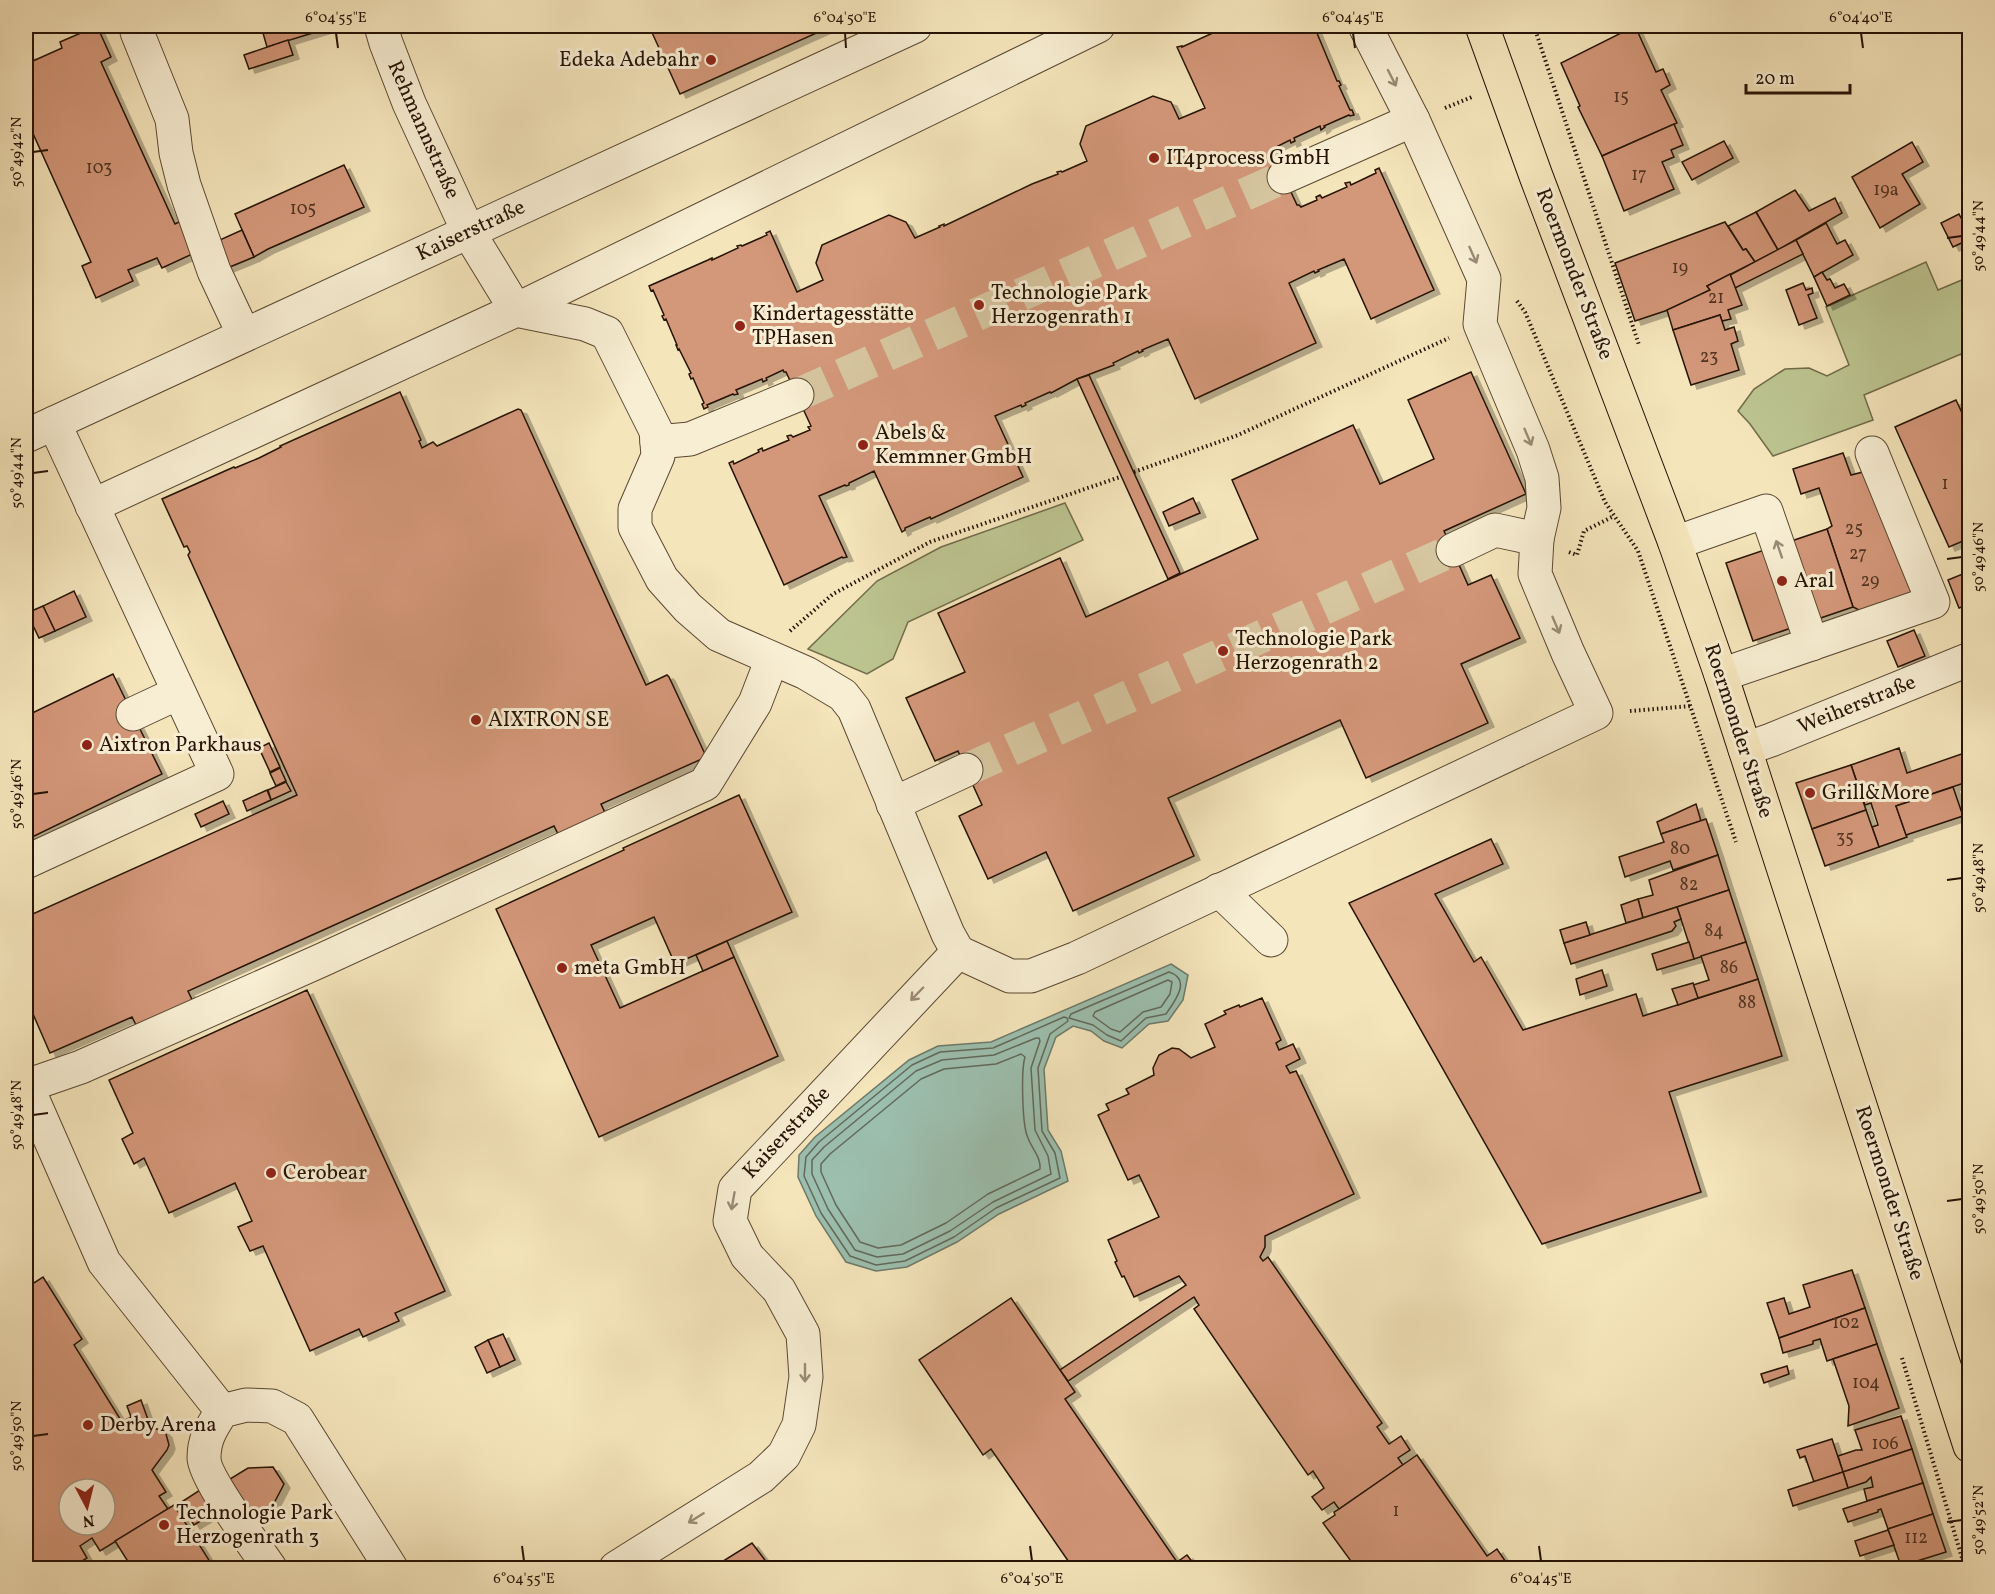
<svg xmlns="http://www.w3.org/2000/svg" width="1995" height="1594" font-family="Vollkorn,serif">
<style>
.green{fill:#bcc490;stroke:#716c4a;stroke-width:1.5}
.water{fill:#9cbfae;stroke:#6d7a6a;stroke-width:1.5}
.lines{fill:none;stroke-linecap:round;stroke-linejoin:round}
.shore{stroke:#61695a;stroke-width:1.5}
.building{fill:#d39779;stroke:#261305;stroke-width:1.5;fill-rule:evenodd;filter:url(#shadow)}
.minor-tunnel{stroke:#d6c6a0;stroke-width:33;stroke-dasharray:33 16;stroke-linecap:butt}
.minor-casing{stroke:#5a4832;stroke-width:35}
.major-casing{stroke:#261305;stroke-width:35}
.path{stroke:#261305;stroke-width:4;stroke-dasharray:1.5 3;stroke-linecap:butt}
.minor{stroke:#f8eed3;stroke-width:33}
.major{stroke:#f5e5bb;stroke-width:33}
.oneway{stroke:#9a8b76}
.ticks{fill:none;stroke:#261305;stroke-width:2}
.poi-dot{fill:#8f2418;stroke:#f8eed3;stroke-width:2}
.labels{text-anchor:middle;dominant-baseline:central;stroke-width:6;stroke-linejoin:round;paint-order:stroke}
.number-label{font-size:18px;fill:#513422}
.poi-label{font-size:21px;fill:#261305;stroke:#f8eed3;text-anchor:start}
.street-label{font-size:21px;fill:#261305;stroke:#f8eed3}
.neatline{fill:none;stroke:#261305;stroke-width:2}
.ticks-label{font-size:15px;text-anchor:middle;fill:#261305}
</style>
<defs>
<filter id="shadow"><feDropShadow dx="6" dy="4" stdDeviation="0" flood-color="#0004"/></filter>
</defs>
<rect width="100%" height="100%" fill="#f5e5bb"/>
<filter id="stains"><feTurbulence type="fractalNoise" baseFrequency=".00333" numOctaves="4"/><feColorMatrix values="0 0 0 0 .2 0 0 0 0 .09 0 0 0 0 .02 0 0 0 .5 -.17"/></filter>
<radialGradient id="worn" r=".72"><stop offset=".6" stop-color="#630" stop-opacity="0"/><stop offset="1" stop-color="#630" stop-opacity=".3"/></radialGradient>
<!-- green -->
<g class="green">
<polygon points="1926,262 1938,290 1969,277 1969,373 1961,354 1864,395 1873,420 1773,456 1750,424 1738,411 1754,389 1785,369 1809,368 1827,376 1849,365 1826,307"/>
<polygon points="1065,503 1083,540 908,622 893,659 867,674 808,649 877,581 941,547"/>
</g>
<!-- water -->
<polygon class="water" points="1171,964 1188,975 1183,1000 1168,1021 1149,1024 1122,1048 1104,1041 1091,1031 1073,1026 1056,1037 1044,1069 1048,1130 1061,1151 1068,1181 999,1214 957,1242 907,1267 876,1271 846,1262 816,1216 798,1177 799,1155 815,1137 909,1060 938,1046 991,1042"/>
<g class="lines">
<!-- shore -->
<g class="shore">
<path d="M1169,972C1192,979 1175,1001 1166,1014L1146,1018L1121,1041L1107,1035L1093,1025L1069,1018L1071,1014Z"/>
<polygon points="1168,980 1172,982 1170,994 1161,1007 1143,1012 1120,1032 1111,1029 1093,1016 1095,1012"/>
<polygon points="1064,1017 1067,1018 1068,1021 1050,1034 1038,1068 1042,1131 1055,1153 1060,1178 996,1208 954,1237 905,1261 876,1265 850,1256 821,1213 804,1176 806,1157 819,1142 912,1065 940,1052 993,1048"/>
<polygon points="1036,1038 1039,1038 1040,1041 1031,1068 1035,1130 1048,1156 1051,1174 993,1202 950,1231 903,1254 877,1257 855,1250 828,1209 812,1174 812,1160 824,1147 916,1071 942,1060 994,1055"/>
<path d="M1021,1054L1025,1057C1021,1070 1022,1126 1028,1138C1032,1149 1041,1157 1040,1169L988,1194L946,1223L901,1245L878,1248L860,1242L836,1205L821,1172V1164L830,1154L921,1079L944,1069L996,1064Z"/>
</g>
</g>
<!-- building -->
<g class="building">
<polygon points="97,26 111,57 101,62 175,224 185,219 199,251 162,268 157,258 128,270 133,281 96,298 82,266 91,262 26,118 26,57 30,55 33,61 62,48 60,42"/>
<polygon points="261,26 328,26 329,28 267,47"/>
<polygon points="649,26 832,26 680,94"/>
<polygon points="1228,26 1314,26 1337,81 1339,81 1341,85 1339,86 1350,110 1352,110 1354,115 1350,116 1349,115 1324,126 1325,127 1321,130 1320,126 1294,138 1295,141 1291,143 1290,140 1274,148 1275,150 1272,151 1284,177 1297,205 1299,205 1301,207 1317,200 1316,197 1320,195 1322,198 1347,187 1345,183 1350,182 1351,185 1376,173 1375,170 1379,168 1434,290 1371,319 1344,259 1318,270 1319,271 1315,273 1314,271 1289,283 1316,343 1199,397 1195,399 1168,339 1142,350 1143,351 1139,353 1138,351 1113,363 1114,365 1077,379 1051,393 1050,392 1025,403 1026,405 1022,407 1021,405 995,416 1023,477 931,519 930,517 905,528 905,530 902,532 874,471 849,483 849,485 846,486 845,485 819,496 847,557 843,558 842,557 784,585 729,463 733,461 734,464 759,452 758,450 762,448 763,451 789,440 787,436 791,435 793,437 810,430 808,427 811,426 786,372 784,372 783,370 766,378 767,380 763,382 762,379 736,390 738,394 734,395 733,394 707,405 708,407 704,409 702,404 704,403 693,378 691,379 689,374 691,373 679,349 678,350 676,345 677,345 666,319 664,320 662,316 664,315 653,290 651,291 649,286 708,260 712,258 712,260 738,248 737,246 741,245 742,246 767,235 766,233 770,231 797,292 823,280 816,263 822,245 889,215 906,222 915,238 940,227 939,226 944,224 944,226 1032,184 1058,174 1057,172 1061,171 1062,172 1087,161 1080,144 1086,126 1153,96 1171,102 1179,119 1205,108 1177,47 1182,46 1182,47"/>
<polygon points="1635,26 1656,72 1663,69 1670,85 1661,90 1677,123 1602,156 1578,107 1580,106 1561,63"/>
<polygon points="288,40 293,55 249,69 244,55"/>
<polygon points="1674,124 1683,145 1671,150 1674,157 1662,162 1674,189 1624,211 1602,156"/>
<polygon points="1724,141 1733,158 1692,180 1682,162"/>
<polygon points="1912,142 1923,162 1902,174 1920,204 1880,228 1852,177"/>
<polygon points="344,165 364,207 268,249 254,257 235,214"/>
<polygon points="1795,190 1809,211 1835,198 1842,213 1778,250 1756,212"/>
<polygon points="1756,212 1778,250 1755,262 1746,249 1743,250 1728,226"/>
<polygon points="1959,214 1970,235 1970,239 1953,247 1941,223"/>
<polygon points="1725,222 1743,250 1746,249 1755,262 1707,286 1710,290 1671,309 1635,321 1615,263"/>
<polygon points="1826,223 1837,244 1845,240 1853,255 1814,277 1796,240"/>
<polygon points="242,230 254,257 225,269 213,243"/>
<polygon points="1796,240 1803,254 1735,288 1730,275"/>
<polygon points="1822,272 1827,280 1830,279 1835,288 1844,284 1850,295 1827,306 1814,277"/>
<polygon points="1730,274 1742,305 1728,310 1731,319 1722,321 1720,315 1673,330 1667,310 1710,290 1707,286"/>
<polygon points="1803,283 1806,290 1812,288 1813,293 1808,295 1817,318 1799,325 1786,290"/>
<polygon points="1720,315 1725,330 1734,327 1738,341 1731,344 1739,370 1691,385 1673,330"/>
<polygon points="1471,372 1526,494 1444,531 1468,585 1491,575 1520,638 1461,664 1488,723 1366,778 1340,720 1168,798 1194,856 1073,911 1046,852 988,879 959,816 982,805 966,770 958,751 935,761 906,698 965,672 938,613 1060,558 1086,617 1258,539 1232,480 1353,425 1380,484 1434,459 1408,400"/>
<polygon points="1089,375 1180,573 1168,579 1077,379"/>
<polygon points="400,392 421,440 419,441 422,448 433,442 437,446 518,409 521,410 646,685 667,675 669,677 705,754 704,758 601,804 608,819 561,840 554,826 188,991 195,1006 179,1013 176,1007 139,1031 132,1017 50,1053 26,998 26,917 297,795 188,555 190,552 187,546 184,547 162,499 234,467 235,468 259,458 281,447 280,446"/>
<polygon points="1956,400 1970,430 1970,538 1949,547 1895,427"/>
<polygon points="1843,453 1851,475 1863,472 1912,594 1861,611 1853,607 1827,529 1832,526 1819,488 1801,494 1793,469"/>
<polygon points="1193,498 1200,513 1169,526 1163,512"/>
<polygon points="1827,529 1853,607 1753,641 1726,563"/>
<polygon points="1970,571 1970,604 1959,608 1948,580"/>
<polygon points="74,591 86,617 55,631 43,606"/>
<polygon points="43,606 55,631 39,638 27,613"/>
<polygon points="1914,630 1925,656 1898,667 1887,641"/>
<polygon points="113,674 162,774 26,840 26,716"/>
<polygon points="269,743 280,767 270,772 259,748"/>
<polygon points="1899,748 1907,773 1970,751 1970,781 1896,806 1907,837 1879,847 1872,827 1878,825 1871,803 1865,805 1851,765"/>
<polygon points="1851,765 1866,810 1812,829 1796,783"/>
<polygon points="280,768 286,781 276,786 270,773"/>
<polygon points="286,782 291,791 271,800 268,790"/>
<polygon points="1953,787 1963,816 1906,835 1896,806"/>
<polygon points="267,790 271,800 247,811 243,801"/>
<polygon points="739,795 792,912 675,964 654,917 591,945 620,1008 734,957 778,1056 599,1137 496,909 624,850 623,848"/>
<polygon points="223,801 229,814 201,827 195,814"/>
<polygon points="1696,804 1701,821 1661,834 1657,822"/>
<polygon points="1866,810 1879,847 1825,866 1812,829"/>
<polygon points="1706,819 1718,855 1673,870 1670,861 1625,877 1619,857 1664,842 1661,834"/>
<polygon points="1491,839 1503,864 1435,894 1474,962 1481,957 1523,1030 1636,994 1643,1016 1758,979 1782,1056 1669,1092 1701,1192 1542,1244 1349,903"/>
<polygon points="1718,855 1729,890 1643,918 1638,899 1653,895 1649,880"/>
<polygon points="1729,890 1746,942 1694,959 1677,907"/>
<polygon points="1638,899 1643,918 1626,923 1621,905"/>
<polygon points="1677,907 1681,919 1674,922 1676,926 1672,931 1571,964 1564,943"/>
<polygon points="1586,922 1590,935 1564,943 1560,930"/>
<polygon points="727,941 734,957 703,971 696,955"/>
<polygon points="1689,942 1694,959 1657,970 1652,954"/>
<polygon points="1746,942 1758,979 1698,998 1693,985 1709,980 1701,956"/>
<polygon points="1602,970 1607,986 1580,995 1576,979"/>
<polygon points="1693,983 1698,998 1678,1005 1672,989"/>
<polygon points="307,990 445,1291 395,1313 399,1321 363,1337 359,1329 310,1351 263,1246 250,1251 238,1227 252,1221 235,1183 169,1213 144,1158 134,1164 122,1139 133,1133 109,1080"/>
<polygon points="1262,998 1281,1040 1276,1043 1279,1050 1293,1044 1300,1059 1286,1066 1290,1073 1296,1071 1354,1194 1265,1236 1265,1247 1260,1257 1263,1261 1268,1257 1382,1423 1377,1427 1389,1444 1401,1436 1410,1450 1398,1458 1403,1465 1339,1509 1334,1502 1322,1510 1312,1497 1324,1488 1313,1471 1308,1475 1194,1309 1199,1305 1194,1297 1068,1381 1060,1370 1186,1285 1179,1276 1134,1297 1124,1276 1122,1277 1115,1262 1117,1261 1108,1240 1159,1217 1139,1175 1128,1180 1098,1115 1109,1110 1106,1104 1129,1094 1126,1089 1154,1075 1153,1068 1159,1055 1172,1048 1179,1049 1191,1058 1215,1047 1205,1024 1226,1014 1224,1011 1239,1005 1240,1007"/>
<polygon points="1852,1270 1865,1308 1779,1338 1767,1303 1784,1298 1789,1314 1810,1307 1803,1285"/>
<path d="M43,1277L82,1339L74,1345L122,1422L131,1417L127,1406L141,1400L151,1428L162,1430L166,1434L169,1445L167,1450L152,1470L166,1492L159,1496L168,1509L100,1551L92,1538L80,1546L87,1558L71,1568H26V1288ZM69,1489H105V1525H69Z"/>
<polygon points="1011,1298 1075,1392 1065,1399 1177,1562 1187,1555 1197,1568 1073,1568 991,1449 983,1455 919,1360"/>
<polygon points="1865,1308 1877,1344 1827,1361 1820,1339 1813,1341 1813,1344 1783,1353 1779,1338"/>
<polygon points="503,1334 515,1360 500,1367 488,1340"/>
<polygon points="488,1340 500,1367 487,1373 475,1347"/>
<polygon points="1877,1344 1899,1408 1848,1426 1849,1406 1833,1359"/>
<polygon points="1787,1366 1789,1374 1764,1383 1761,1374"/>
<polygon points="1901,1416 1912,1449 1843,1472 1838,1456 1856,1450 1862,1450 1855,1430"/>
<polygon points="1832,1439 1843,1472 1814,1482 1805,1456 1800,1458 1797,1450"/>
<polygon points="1912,1449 1923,1483 1867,1501 1864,1489 1873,1487 1871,1477 1866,1482 1848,1488 1843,1472"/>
<polygon points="1417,1455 1487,1556 1497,1549 1510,1568 1356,1568 1323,1523 1335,1515 1334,1512 1339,1509"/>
<polygon points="273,1467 284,1484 272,1507 254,1518 230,1479 248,1468"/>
<polygon points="1843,1472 1848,1488 1793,1506 1788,1490"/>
<polygon points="1923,1483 1933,1514 1888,1529 1881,1509 1878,1510 1878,1512 1848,1522 1843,1509"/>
<polygon points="200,1490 214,1513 194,1525 180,1503"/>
<polygon points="174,1505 214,1568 132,1568 115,1541"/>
<polygon points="1933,1514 1946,1552 1901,1566 1888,1529"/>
<polygon points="1888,1530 1894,1545 1860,1556 1855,1541"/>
<polygon points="752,1543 771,1568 712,1568"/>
</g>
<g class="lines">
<!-- minor-tunnel -->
<g class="minor-tunnel">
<polyline points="797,395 1284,177"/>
<polyline points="966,770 1453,550"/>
</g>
<defs>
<g id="minor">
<polyline points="381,26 386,43 409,103 469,233 516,310 585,324 607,333 656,431 658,456 635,509 635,527 662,579 688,608 719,635 806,673 843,695 854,709 948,934 958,952 1010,976 1031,976 1077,958 1596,713 1568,653 1535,574 1537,539 1544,508 1542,478 1533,450 1480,324 1484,279 1413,120 1365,26"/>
<polyline points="137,32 172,119 176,153 184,185 214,271 244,335"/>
<polyline points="1284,177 1413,120"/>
<polyline points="26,436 915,26"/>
<polyline points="657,442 690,439 797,395"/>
<polyline points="92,506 516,310 1098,26"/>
<polyline points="1675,543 1766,511 1812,644"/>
<polyline points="1453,550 1495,530 1537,539"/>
<polyline points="1721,675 1933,602 1872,453"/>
<polyline points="133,714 178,693"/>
<polyline points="1745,749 1771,740 1970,659"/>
<polyline points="893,804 966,770"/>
<polyline points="26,862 217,774 54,423"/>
<polyline points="1219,890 1271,940"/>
<polyline points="26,1084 104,1262 222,1411"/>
<polyline points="26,1086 81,1067 322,960 705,784 755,703 772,659"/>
<path d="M270,1568C257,1549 204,1477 204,1458C204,1438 212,1427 222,1411L246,1405L272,1406L297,1419L391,1568"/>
<polyline points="616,1568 761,1477 784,1455 799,1425 806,1377 803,1334 779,1290 747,1256 730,1221 735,1189 958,952"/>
</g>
<polyline id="major" points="1482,26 1536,176 1675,543 1721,675 1970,1446"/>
</defs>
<!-- minor casing -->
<use href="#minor" class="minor-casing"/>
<!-- major casing -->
<use href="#major" class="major-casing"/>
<!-- path -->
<g class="path">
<polyline points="1534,26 1639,345"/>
<polyline points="1445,108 1472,97"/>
<polyline points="1517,301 1525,312 1605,502 1638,551 1736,842"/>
<polyline points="1134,472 1238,435 1449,338"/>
<polyline points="1569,552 1577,555 1584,531 1614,516"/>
<polyline points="790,631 833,594 930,542 1120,477"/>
<polyline points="1630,711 1691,706"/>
<polyline points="1902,1358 1965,1568"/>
</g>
<!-- minor -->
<use href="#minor" class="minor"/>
<!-- major -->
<use href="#major" class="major"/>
</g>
<!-- one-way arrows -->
<defs><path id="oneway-shaft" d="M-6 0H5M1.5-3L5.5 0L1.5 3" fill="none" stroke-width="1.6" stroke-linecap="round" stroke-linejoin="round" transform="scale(1.5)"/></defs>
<g class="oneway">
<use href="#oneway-shaft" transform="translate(1392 78) rotate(63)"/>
<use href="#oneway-shaft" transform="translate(1473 255) rotate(66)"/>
<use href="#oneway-shaft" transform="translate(1528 437) rotate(67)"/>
<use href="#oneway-shaft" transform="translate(1779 549) rotate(-109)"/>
<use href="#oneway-shaft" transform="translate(1556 625) rotate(67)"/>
<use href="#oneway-shaft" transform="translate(917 994) rotate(134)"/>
<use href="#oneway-shaft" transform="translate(733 1201) rotate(100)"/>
<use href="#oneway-shaft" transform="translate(805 1373) rotate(90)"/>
<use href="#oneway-shaft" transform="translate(696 1518) rotate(148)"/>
</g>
<!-- ticks -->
<path class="ticks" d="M336,33L338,48M845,33L846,48M1353,33L1355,48M1861,33L1863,48M33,152L48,150M1947,238L1962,236M33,473L48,471M1947,559L1962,557M33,794L48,792M1947,880L1962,878M33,1115L48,1113M1947,1201L1962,1199M33,1436L48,1434M1947,1522L1962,1520M522,1546L524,1561M1030,1546L1032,1561M1539,1546L1541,1561"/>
<!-- markers -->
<g class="poi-dot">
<circle cx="711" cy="60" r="6"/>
<circle cx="1154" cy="158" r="6"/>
<circle cx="979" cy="305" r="6"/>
<circle cx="740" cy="326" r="6"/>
<circle cx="863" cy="445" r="6"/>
<circle cx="1782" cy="581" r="6"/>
<circle cx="1223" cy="651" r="6"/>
<circle cx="476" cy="720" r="6"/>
<circle cx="87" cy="745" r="6"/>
<circle cx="1810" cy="793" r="6"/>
<circle cx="562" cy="968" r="6"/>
<circle cx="271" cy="1173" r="6"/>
<circle cx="88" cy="1425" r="6"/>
<circle cx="164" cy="1525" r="6"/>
</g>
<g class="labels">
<!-- number labels -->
<g class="number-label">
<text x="1621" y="97">15</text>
<text x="99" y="168">103</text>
<text x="1639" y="175">17</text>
<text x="1886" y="190">19a</text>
<text x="303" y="209">105</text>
<text x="1680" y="268">19</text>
<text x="1716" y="298">21</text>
<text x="1709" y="357">23</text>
<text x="1945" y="484">1</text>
<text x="1854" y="529">25</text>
<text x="1858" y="554">27</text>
<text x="1870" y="581">29</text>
<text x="1845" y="838">35</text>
<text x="1680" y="849">80</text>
<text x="1689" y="885">82</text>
<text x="1714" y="931">84</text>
<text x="1729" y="968">86</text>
<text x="1747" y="1003">88</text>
<text x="1846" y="1323">102</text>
<text x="1866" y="1383">104</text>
<text x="1885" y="1444">106</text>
<text x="1396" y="1511">1</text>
<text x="1916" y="1538">112</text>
</g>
<!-- poi labels -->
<g class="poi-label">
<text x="699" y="60" text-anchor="end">Edeka Adebahr</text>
<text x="1166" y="158">IT4process GmbH</text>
<text x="991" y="293">Technologie Park<tspan x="991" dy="24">Herzogenrath 1</tspan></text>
<text x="752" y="314">Kindertagesstätte<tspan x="752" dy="24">TPHasen</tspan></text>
<text x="875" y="433">Abels &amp;<tspan x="875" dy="24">Kemmner GmbH</tspan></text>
<text x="1794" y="581">Aral</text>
<text x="1235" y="639">Technologie Park<tspan x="1235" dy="24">Herzogenrath 2</tspan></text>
<text x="488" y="720">AIXTRON SE</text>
<text x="99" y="745">Aixtron Parkhaus</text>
<text x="1822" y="793">Grill&amp;More</text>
<text x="574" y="968">meta GmbH</text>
<text x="283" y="1173">Cerobear</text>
<text x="100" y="1425">Derby Arena</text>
<text x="176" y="1513">Technologie Park<tspan x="176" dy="24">Herzogenrath 3</tspan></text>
</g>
<!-- street labels -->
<g class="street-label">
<text transform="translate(423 130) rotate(66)">Rehmannstraße</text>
<text transform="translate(471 231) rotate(-25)">Kaiserstraße</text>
<text transform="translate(1574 274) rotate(69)">Roermonder Straße</text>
<text transform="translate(1857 705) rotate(-22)">Weiherstraße</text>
<text transform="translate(1738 731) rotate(72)">Roermonder Straße</text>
<text transform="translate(787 1133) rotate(-47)">Kaiserstraße</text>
<text transform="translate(1889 1193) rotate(72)">Roermonder Straße</text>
</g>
</g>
<!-- margin -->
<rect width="1995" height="1594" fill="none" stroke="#f5e5bb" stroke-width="66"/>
<!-- north arrow -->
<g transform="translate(87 1507) rotate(173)"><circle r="28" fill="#f8eed3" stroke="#a49681" stroke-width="1.5"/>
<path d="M0-4.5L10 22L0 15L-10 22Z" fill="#8f2418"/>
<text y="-9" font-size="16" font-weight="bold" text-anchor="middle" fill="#261305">N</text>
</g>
<!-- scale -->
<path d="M1746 84v9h104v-9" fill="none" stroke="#261305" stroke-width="3"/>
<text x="1755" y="84" font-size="18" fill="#261305" stroke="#f8eed3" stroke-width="4.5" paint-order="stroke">20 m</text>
<rect x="33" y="33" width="1929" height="1528" class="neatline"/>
<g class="ticks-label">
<text x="336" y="22">6°04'55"E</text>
<text x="845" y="22">6°04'50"E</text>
<text x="1353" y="22">6°04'45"E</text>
<text x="1861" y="22">6°04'40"E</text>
<text transform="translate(16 152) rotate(-90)" y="5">50°49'42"N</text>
<text transform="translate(1978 236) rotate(-90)" y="5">50°49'44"N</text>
<text transform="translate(16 473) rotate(-90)" y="5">50°49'44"N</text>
<text transform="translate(1978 557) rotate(-90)" y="5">50°49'46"N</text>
<text transform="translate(16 794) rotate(-90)" y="5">50°49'46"N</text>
<text transform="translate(1978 878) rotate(-90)" y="5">50°49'48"N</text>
<text transform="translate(16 1115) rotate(-90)" y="5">50°49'48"N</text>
<text transform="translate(1978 1199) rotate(-90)" y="5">50°49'50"N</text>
<text transform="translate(16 1436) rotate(-90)" y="5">50°49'50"N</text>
<text transform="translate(1978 1520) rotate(-90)" y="5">50°49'52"N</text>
<text x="524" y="1583">6°04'55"E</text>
<text x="1032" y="1583">6°04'50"E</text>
<text x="1541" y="1583">6°04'45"E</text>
</g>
<rect width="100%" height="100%" filter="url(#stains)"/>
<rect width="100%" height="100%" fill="url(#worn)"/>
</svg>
